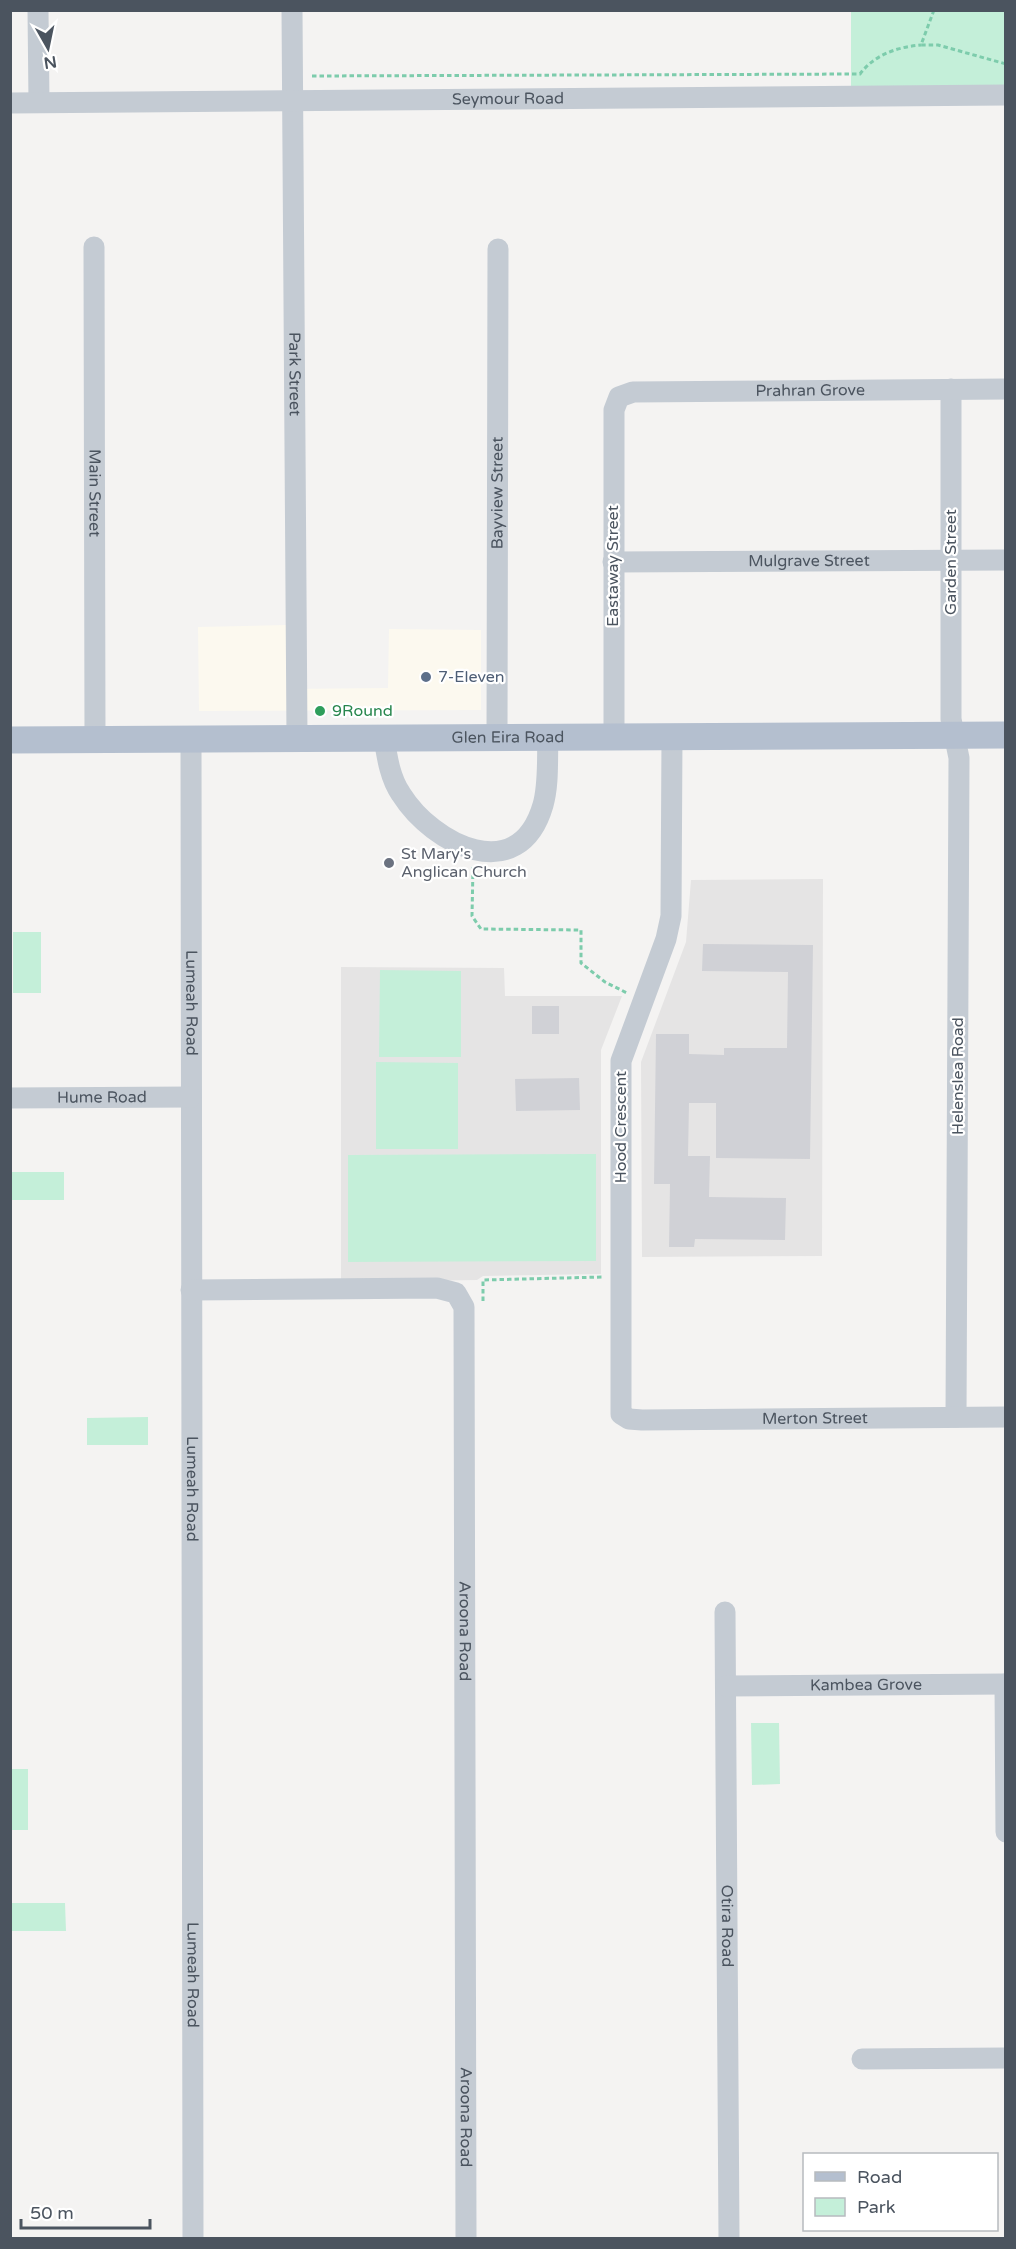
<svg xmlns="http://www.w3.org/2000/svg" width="1016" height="2249" font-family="'Varela Round',sans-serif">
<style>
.commercial{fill:#fcf9ef}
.education{fill:#e5e4e4}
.green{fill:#c4efd9}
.building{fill:#d0d1d6}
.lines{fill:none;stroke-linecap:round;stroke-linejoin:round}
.path{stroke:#7dccac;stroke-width:3;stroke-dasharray:4.5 3;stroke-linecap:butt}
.minor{stroke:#c4cbd3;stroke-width:21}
.major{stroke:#b4bfcf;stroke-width:27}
.service-dot{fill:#5c6f8a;stroke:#fff;stroke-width:2}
.leisure-dot{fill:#2e9e5b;stroke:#fff;stroke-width:2}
.worship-dot{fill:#6b7280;stroke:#fff;stroke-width:2}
.labels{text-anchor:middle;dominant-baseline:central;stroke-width:4.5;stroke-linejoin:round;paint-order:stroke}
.street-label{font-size:16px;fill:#4b545f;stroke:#fff}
.service-label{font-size:16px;fill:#4e5e75;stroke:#fff;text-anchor:start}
.leisure-label{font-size:16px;fill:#27864d;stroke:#fff;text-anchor:start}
.worship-label{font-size:16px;fill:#5b616d;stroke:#fff;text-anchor:start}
</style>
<rect width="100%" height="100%" fill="#f4f3f2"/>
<!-- commercial -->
<polygon class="commercial" points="286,625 287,689 388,688 389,629 481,630 481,710 199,711 198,627"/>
<!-- education -->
<g class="education">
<polygon points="823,879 822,1256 642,1257 641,1062 686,942 691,880"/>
<polygon points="341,967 504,968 505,996 622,996 601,1050 601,1274 483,1276 477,1280 341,1282"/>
</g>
<!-- green -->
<g class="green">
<polygon points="851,11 1005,11 1005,85 851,87"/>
<rect x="13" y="932" width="28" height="61"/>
<polygon points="380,970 461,971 461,1057 379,1057"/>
<polygon points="376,1062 458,1063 458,1149 376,1149"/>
<polygon points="596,1154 596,1261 348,1262 348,1155"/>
<rect x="11" y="1172" width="53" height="28"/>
<polygon points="148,1417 148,1445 87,1445 87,1418"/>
<polygon points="751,1723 779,1723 780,1784 752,1785"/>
<polygon points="10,1769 28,1769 28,1830 11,1830"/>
<polygon points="11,1903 65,1903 66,1931 11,1931"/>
</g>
<!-- building -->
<g class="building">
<polygon points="703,944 813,945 810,1159 716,1158 716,1103 689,1103 688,1156 710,1156 709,1197 786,1198 785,1240 695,1239 694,1247 669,1247 670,1184 654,1184 656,1034 689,1034 689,1054 724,1055 724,1048 787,1048 788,972 702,971"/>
<rect x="532" y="1006" width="27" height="28"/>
<polygon points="579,1078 580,1110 516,1111 515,1079"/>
</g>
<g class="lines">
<!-- path -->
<g class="path">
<polyline points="934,10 921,45 938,45 1006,64"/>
<path d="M312,76L860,74C875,54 898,47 921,45"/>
<polyline points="473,867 472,916 481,929 581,930 581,963 605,982 627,993"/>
<polyline points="483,1301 483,1280 602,1277"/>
</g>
<!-- minor -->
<g class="minor">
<polyline points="38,10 39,102"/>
<path id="s1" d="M292,10L297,738"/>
<path id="s2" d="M10,103L1006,95"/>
<path id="s3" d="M94,247L95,740"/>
<polyline points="951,389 951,719 959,758 956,1417"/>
<path id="s4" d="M613,562L1006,560"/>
<path id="s5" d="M614,736V410L619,397L633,392L1006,389"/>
<path id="s6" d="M672,736L671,916L666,939L621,1061V1414L629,1419L642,1420L1006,1417"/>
<path id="s7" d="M497,737L498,249"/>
<path d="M384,738C387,757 390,778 401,794C433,845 519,888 543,805C549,784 547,759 548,737"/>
<path id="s8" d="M191,739L193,2238"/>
<path id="s9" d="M10,1098L191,1097"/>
<path id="s10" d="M191,1290L437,1288L456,1293L464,1307L466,2238"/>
<path id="s11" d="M725,1612L729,2238"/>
<polyline points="1005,1684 1006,1832"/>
<path id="s12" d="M726,1686L1006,1684"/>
<polyline points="862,2059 1006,2058"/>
</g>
<!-- major -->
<path class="major" id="s13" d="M10,740L1006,735"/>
</g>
<!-- markers -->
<circle class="service-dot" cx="426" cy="677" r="6"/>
<circle class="leisure-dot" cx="320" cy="711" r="6"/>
<circle class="worship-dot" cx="389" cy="863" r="6"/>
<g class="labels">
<!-- street labels -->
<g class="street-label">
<text stroke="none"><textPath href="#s2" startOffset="498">Seymour Road</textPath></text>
<text stroke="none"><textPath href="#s1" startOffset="364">Park Street</textPath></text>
<text stroke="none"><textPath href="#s5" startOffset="532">Prahran Grove</textPath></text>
<text stroke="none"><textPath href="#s3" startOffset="246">Main Street</textPath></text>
<text stroke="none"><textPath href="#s7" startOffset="244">Bayview Street</textPath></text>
<text stroke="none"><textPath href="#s4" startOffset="196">Mulgrave Street</textPath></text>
<text transform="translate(951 562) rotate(-90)">Garden Street</text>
<text transform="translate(613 566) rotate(-90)">Eastaway Street</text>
<text stroke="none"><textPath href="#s13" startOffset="498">Glen Eira Road</textPath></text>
<text stroke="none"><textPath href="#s8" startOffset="264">Lumeah Road</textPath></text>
<text transform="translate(958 1076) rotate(-90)">Helenslea Road</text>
<text stroke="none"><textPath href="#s9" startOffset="92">Hume Road</textPath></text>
<text transform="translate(621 1127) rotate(-90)">Hood Crescent</text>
<text stroke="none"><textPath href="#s6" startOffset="882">Merton Street</textPath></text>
<text stroke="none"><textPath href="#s8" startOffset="750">Lumeah Road</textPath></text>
<text stroke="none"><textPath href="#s10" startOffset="606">Aroona Road</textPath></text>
<text stroke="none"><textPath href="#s12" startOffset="140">Kambea Grove</textPath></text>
<text stroke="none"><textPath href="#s11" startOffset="314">Otira Road</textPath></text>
<text stroke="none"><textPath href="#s8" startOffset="1236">Lumeah Road</textPath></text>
<text stroke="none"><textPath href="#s10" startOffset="1092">Aroona Road</textPath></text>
</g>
<!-- service labels -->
<g class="service-label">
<text x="438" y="677">7-Eleven</text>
</g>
<!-- leisure labels -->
<g class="leisure-label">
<text x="332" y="711">9Round</text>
</g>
<!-- worship labels -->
<g class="worship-label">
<text x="401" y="854">St Mary's<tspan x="401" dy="18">Anglican Church</tspan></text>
</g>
</g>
<!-- border -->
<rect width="1016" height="2249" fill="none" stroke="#4b545f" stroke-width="24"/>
<!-- legend -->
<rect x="803" y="2153" width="195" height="78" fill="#ffffff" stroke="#b7bbbf" stroke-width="1.5"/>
<rect x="815" y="2172" width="30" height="9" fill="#b4bfcf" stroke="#b7bbbf" stroke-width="1.5"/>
<text x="857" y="2183" font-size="18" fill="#4b545f">Road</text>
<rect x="815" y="2198" width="30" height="18" fill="#c4efd9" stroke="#b7bbbf" stroke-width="1.5"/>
<text x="857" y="2213" font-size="18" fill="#4b545f">Park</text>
<!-- north arrow -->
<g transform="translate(48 48) rotate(171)" stroke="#ffffff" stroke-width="4.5" paint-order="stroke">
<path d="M0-4.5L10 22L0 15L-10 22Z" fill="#4b545f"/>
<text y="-9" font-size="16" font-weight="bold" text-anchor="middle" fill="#4b545f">N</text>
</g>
<!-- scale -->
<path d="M21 2219v9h129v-9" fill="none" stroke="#4b545f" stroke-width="3"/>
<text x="30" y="2219" font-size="18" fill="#4b545f" stroke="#ffffff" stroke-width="4.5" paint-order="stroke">50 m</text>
</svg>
